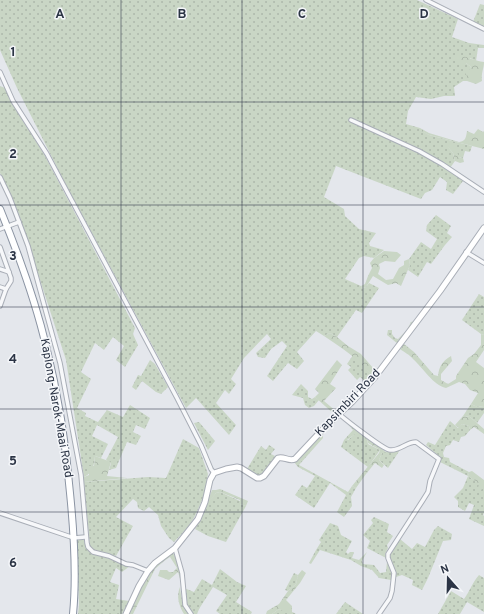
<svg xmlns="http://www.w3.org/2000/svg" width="484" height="614" font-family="Overpass,sans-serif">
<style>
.grass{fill:url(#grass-dots)}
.forest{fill:url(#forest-crowns)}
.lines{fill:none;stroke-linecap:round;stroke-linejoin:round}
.street-casing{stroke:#a9aeb7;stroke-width:5.5}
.secondary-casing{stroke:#a9aeb7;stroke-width:7}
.highway-casing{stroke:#8b94a3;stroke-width:8}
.street{stroke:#f7f8fa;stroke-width:3.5}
.secondary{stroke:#fff;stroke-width:5}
.highway{stroke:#fff;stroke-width:6}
.grid{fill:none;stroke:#2b3445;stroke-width:1;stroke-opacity:0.55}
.labels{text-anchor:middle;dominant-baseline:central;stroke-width:3;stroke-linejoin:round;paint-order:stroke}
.street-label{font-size:12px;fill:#2b3445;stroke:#f4f6f9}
.grid-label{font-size:13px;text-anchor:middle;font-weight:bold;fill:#2b3445;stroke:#f4f6f9;stroke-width:3;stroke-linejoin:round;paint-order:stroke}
</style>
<defs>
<pattern id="grass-dots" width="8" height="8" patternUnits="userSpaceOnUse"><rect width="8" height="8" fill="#c9d6c5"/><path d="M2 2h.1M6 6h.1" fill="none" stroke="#adb8ab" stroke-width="1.8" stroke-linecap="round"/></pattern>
<pattern id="forest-crowns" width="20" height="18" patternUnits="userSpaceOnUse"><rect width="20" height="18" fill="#c9d6c5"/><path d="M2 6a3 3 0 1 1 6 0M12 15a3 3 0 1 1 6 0" fill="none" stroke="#adb8ab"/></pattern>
</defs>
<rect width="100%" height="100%" fill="#e4e7ec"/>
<!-- grass -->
<g class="grass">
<polygon points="0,0 417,0 458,19 452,37 469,43 484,45 484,48 478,48 476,61 470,58 466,63 471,67 467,76 467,81 463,81 454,87 455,96 444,96 431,99 416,97 408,111 406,124 420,128 420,130 429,135 472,146 470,152 465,151 463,158 459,157 448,147 453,153 455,161 450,168 421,150 350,118 349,121 415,151 449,170 463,181 453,194 446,190 447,182 440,177 432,190 425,193 421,199 336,166 324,197 344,209 345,216 359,229 376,233 369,243 370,246 384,250 374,258 364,256 359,258 345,279 361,286 362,288 366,287 369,283 379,288 362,313 356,310 337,337 330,333 324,336 316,331 297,352 304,361 297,369 288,363 273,381 267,376 287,346 282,341 271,349 265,358 258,357 256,353 271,339 267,334 244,358 231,379 236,384 229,394 225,390 216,403 236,425 229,435 196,398 186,408 65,183 17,88 0,50"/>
<polygon points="480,4 484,5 484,27 473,22"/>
<path d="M0,100H10L44,154L135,328L133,334L138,345L125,367L116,360L124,346L113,337L104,350L95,343L81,372L91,379L77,408L86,413L85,416L98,422L107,410L123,417L130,405L150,418L145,429L136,425L133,432L141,436L136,445L127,442L116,468L109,470L111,463L106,460L118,437L97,425L92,436L108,444L101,458L95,456C94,465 93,473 84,477L66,360L18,212L0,173Z"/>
<polygon points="436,215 451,226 447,233 452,237 445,245 431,264 427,262 418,277 408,270 410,265 409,259 421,242 431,249 437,239 426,231 427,225"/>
<polygon points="479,294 484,297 484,335 481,334 462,320"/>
<polygon points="415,321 398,344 387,335 388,330 392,330 392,334 395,338 398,339 407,330 411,322"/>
<polygon points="353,355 366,368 373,377 367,383 360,377 357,380 348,370 351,367 347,364"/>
<polygon points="150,360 155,364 168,387 161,394 156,392 142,381 136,390 132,387 138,375 141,376"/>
<polygon points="301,384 308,391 308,397 312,399 315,397 319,400 314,406 309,408 305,405 303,398 292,395"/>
<polygon points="471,404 475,406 484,407 484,413 477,423 470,417 463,416"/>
<polygon points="339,416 340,417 323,434 323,438 299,465 348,492 352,486 356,488 351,497 352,506 344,517 337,512 346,495 330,483 314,508 295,495 302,485 307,488 315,476 298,467 294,462"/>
<polygon points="450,421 458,428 462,424 469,426 470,430 465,436 461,437 459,442 453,440 450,445 446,446 443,453 444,457 449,458 450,462 469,472 468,476 484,487 484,513 483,515 484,516 484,526 469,519 474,505 469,503 465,511 458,507 458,501 454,497 463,488 468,476 440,462 441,458 426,445 428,442 435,445"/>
<polygon points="199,422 215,441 208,450 194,423"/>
<polygon points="358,431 367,439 368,444 380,450 368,467 341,447 344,440 348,440"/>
<polygon points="183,439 199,448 208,474 204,496 195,516 189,526 174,542 169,538 161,526 158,515 149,507 144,511 138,508 137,502 133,499 116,517 133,526 116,556 94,550 90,546 84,482 148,477 166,478"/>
<polygon points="269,445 275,449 271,454 275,456 262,475 258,476 247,469 261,446 266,450"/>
<polygon points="400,450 388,468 379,460 382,453 387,452 385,451 391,452"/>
<polygon points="220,492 240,501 240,504 246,506 226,542 208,536 195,529 205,510 209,498 210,500 216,493"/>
<polygon points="374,517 389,524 387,532 393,536 387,545 388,548 385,554 386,558 367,548 370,541 363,535 373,523 371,520"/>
<polygon points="330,523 338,526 341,535 352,541 346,552 348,554 350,552 354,552 352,558 359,560 367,552 362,561 363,564 374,565 380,573 386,572 387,562 392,574 391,580 379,578 372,570 361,566 351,560 320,550 311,564 309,563 316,550 321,542 319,540"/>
<polygon points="438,526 452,534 451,540 443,541 428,578 422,590 412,585 413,580 402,575 396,577 389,555 400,539 412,549 417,543 425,547 434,530"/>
<polygon points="77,540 84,540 86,548 92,554 111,559 122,565 130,566 122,572 116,568 110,582 119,585 116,599 129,601 122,614 78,614 79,605"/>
<path d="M220,569L237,582L246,586L236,602L252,612L251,614H220L216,611L227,595L213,587C208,596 201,604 197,614H193L187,606L184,588L194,592L202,579L212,585Z"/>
<polygon points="294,573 298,575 296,584 288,591 285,590"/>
<path d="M479,575L484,578V612L467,602L460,614H438L451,591L464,599C470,591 472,583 479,575Z"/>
<path d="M180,587C181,598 183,605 189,614H184C179,606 176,596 180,587Z"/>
<polygon points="345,602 363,614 336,614"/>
<path d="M279,609C285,612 291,610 296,614H272Z"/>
</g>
<!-- forest -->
<g class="forest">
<path d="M459,55C468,57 475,61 484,62C484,69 481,72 482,81L476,84L467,81V76L464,71L469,70L471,67L466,63L461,64L455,59Z"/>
<polygon points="0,86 5,88 10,100 0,100"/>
<path d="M420,128L429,133L459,142C466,141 466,137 467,131L474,134L478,129L483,132L484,131V149L429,135L419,130Z"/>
<polygon points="449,144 455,147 459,157 463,158 464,162 460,163 455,161 453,153 448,147"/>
<polygon points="384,251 397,252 401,255 395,262 385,261 379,264 380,268 378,274 386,280 393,279 399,268 404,265 404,261 409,259 410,265 401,286 396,283 388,285 373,276 366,287 362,288 361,286 365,284 368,276 372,268 370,263 374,258"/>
<path d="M330,333L337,337L348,346L361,354L373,368L377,369L373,377C359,359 342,348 324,336Z"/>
<path d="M481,334L484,335V350L476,362L484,368V407L475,406L471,404L478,393L470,390L465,384L459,382L446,388C433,385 423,368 413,359C410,355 404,352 400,349L404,344L414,352L434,375L438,376C439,367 442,361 451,356L452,361L441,374V380L448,384L456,379V376L468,358L474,354L481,345Z"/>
<polygon points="337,360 342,365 330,384 336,388 324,401 337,412 335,415 315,397 319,393 315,389"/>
<polygon points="463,416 470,417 484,429 484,434 474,427 470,430 469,426 462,424 459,428 455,425"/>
<polygon points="343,419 387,453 382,453 379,460 384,465 382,468 375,463 366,474 356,488 352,486 379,453 380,450 368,443 367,439 358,432 347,440 344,440 353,430"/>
<polygon points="95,456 111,462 107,476 127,478 84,482 84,477 89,475 89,466 94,466"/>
<polygon points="472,471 484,480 484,487 481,490 478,488 479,484 468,476 469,472"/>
<polygon points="220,489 248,501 246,506 240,504 240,500 220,492 216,493 210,501 209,498 212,490 216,490"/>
<path d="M173,553C179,562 180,572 181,582L178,572L169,580L158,576L160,570H167L169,572H173L177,568L170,557L164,561L155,569L133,614H129C138,594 150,559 173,553Z"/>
<polygon points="302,570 306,573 300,583 286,600 292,606 292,612 285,612 279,609 272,614 266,614 267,611 279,604 288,591 296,584 298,575"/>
</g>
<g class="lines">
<defs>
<g id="street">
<polyline points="426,0 484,29"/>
<polyline points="0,72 13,101 47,154 177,398 201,445 211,469 214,473"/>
<polyline points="351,120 419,151 442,164 484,192"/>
<polyline points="0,177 10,198 28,246 60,363 81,475 87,543 88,547 93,552 109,556 126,564 133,565 148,571"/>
<polyline points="0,229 19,222"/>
<polyline points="0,247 11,278 11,281 6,289 0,306"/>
<polyline points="466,252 484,263"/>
<polyline points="0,269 9,272"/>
<polyline points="0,287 6,289"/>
<path d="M339,414C346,420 384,450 390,450C400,451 406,442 416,442L439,459L430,481L428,492L423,500L388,554V558L394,573L392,591L390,598L379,614"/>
<polyline points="0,513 74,538 85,537"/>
<polyline points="175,548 182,573 185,605 191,614"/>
</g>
<path id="secondary" d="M126,614L139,586L148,571L155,563L175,548L198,519L205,502L210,480L214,473L226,469L237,467L241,468L257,478H260L264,476L278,458C284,456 289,462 295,459L326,426L352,402L375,377L440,291L484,228"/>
<path id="highway" d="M0,209C18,253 35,299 46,346C58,394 66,444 70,493C74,533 77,574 73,614"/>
</defs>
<!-- street casing -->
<use href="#street" class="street-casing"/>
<!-- secondary casing -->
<use href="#secondary" class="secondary-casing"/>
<!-- highway casing -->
<use href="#highway" class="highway-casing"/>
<!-- street -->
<use href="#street" class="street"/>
<!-- secondary -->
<use href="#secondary" class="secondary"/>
<!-- highway -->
<use href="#highway" class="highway"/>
</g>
<!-- grid -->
<path class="grid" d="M121,0V614M242,0V614M363,0V614M0,102H484M0,205H484M0,307H484M0,409H484M0,512H484"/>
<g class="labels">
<!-- street labels -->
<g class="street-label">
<text transform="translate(348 403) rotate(-46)">Kapsimbiri Road</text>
<text transform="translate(56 408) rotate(80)">Kaplong-Narok-Maai Road</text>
</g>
</g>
<g class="grid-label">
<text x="60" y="18">A</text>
<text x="182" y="18">B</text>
<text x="302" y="18">C</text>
<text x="424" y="18">D</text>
<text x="13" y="56">1</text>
<text x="13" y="158">2</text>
<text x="13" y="260">3</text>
<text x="13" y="363">4</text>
<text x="13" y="465">5</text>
<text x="13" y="567">6</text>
</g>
<!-- north arrow -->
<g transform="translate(448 578) rotate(340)" stroke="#f4f6f9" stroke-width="3" paint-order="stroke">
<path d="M0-3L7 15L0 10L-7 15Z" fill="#2b3445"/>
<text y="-6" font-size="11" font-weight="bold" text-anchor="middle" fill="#2b3445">N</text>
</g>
</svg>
